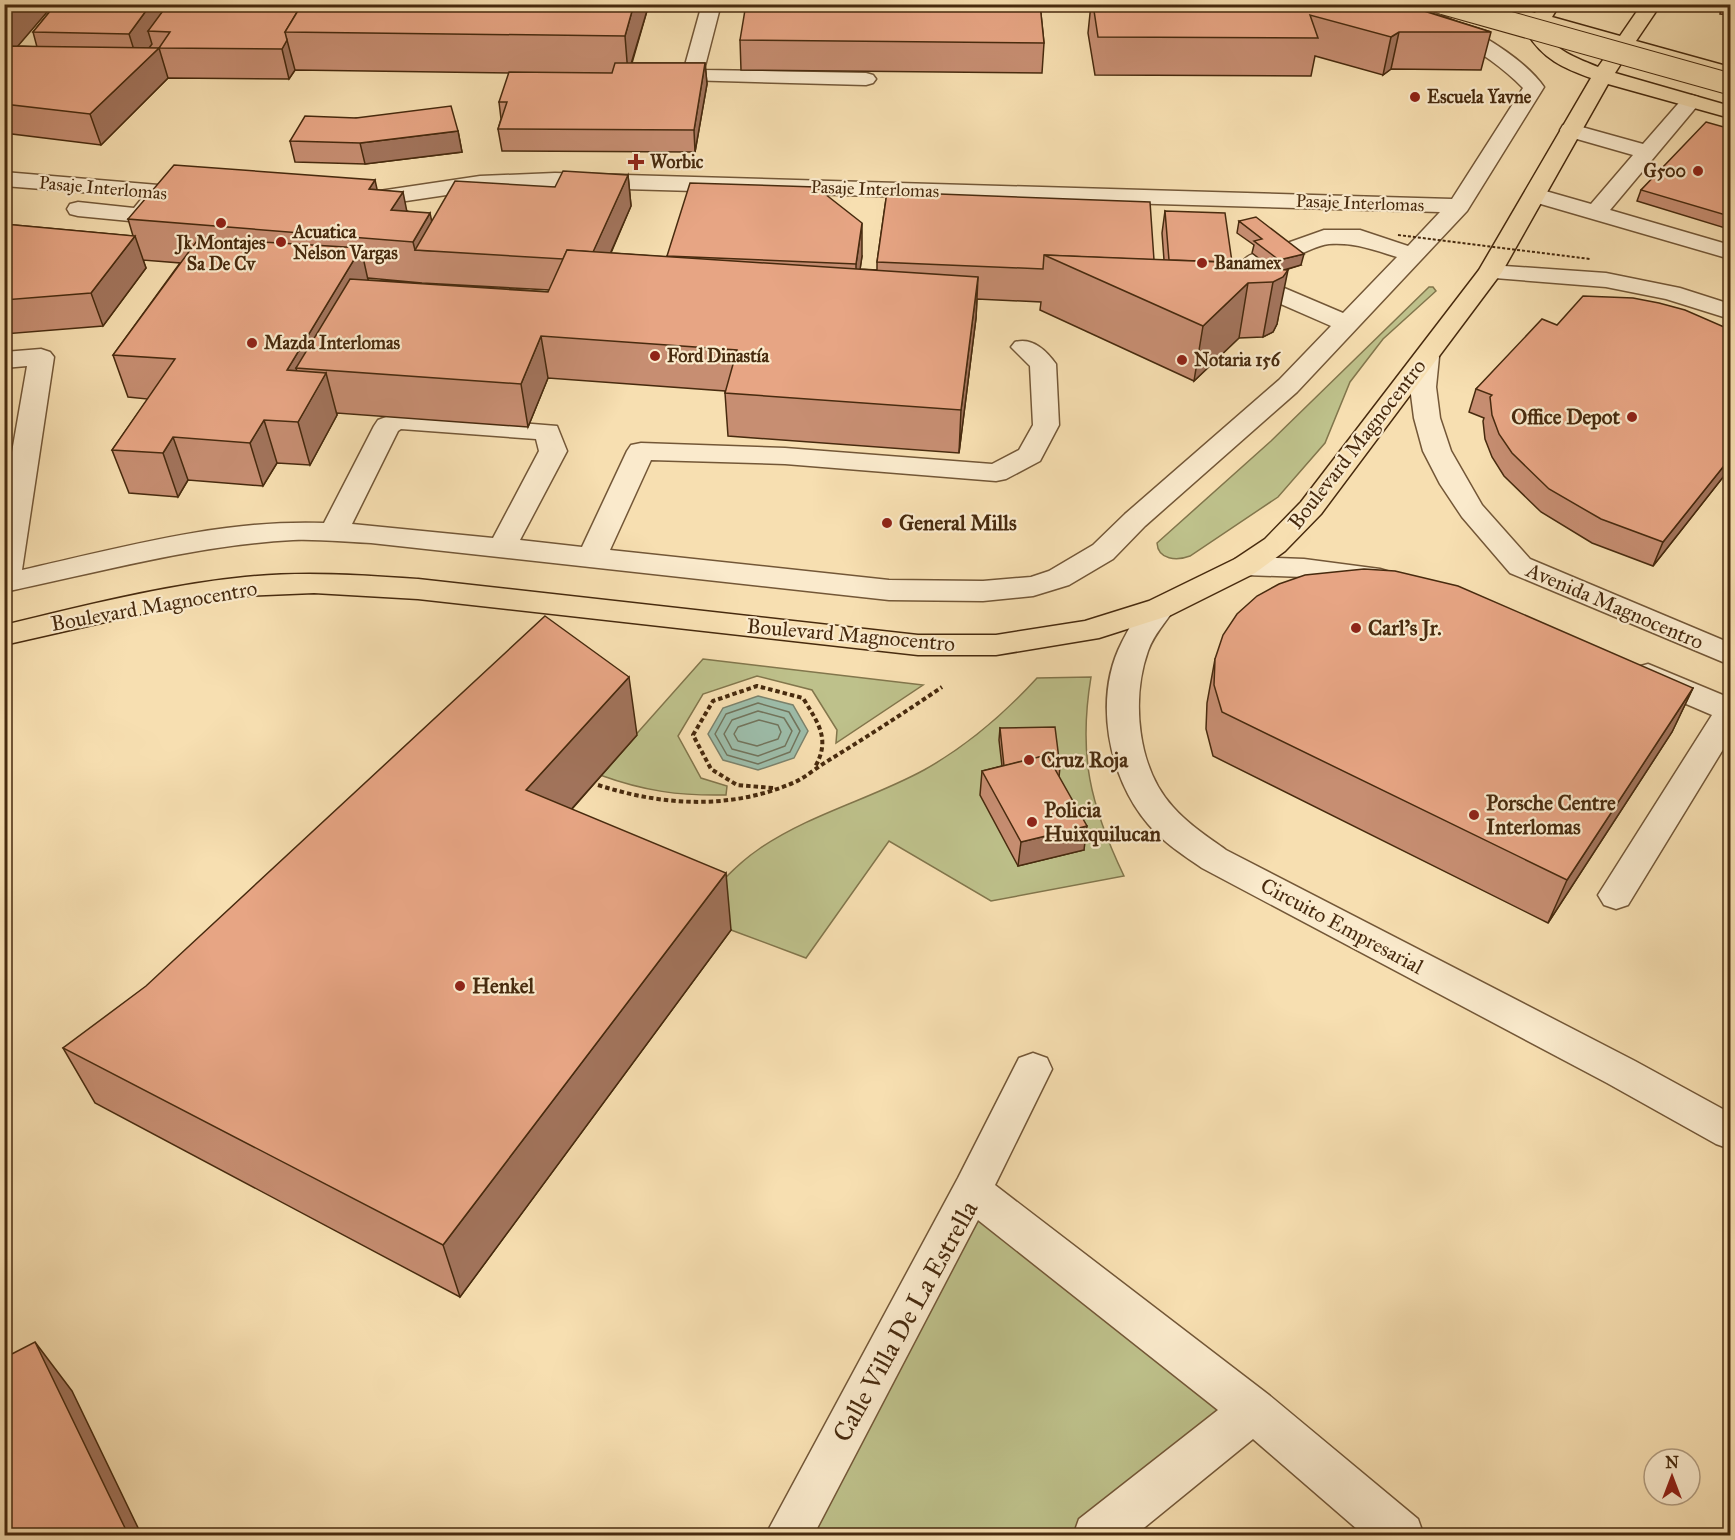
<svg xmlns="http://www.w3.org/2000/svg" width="1735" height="1540" font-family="'IM FELL Great Primer',serif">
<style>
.green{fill:#bec18b;stroke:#82764c;stroke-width:1.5}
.water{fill:#9dbdaa;stroke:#7b826c;stroke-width:1.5}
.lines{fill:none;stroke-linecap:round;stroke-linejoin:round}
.shore{stroke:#72745c;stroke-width:1.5}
.minor-casing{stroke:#735737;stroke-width:3}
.major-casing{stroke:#472a0e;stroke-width:3}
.path{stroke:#472a0e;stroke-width:4;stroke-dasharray:4.5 3;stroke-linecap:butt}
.minor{fill:#faeacc;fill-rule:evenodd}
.major{fill:#f7dfb1;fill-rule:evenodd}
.major-bridge-casing{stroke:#472a0e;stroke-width:23;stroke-linecap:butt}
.path-bridge{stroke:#472a0e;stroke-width:2;stroke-dasharray:3 2;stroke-linecap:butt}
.major-bridge{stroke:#f7dfb1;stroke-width:21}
.wall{fill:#c78e72;stroke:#472a0e;stroke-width:1.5;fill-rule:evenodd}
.shaded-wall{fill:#a2745c;stroke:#472a0e;stroke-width:1.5}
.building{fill:#e7a584;stroke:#472a0e;stroke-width:1.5}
.poi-dot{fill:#8f2418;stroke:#faeacc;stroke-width:2}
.labels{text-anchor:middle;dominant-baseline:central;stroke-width:4.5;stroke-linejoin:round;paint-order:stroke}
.far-poi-label{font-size:18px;font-weight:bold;fill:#472a0e;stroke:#faeacc;text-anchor:start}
.far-street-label{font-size:18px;fill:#472a0e;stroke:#faeacc}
.poi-label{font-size:21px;font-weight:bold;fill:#472a0e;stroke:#faeacc;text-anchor:start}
.street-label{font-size:21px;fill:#472a0e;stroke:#faeacc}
.near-street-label{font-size:26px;fill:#472a0e;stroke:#faeacc}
</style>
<rect width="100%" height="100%" fill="#f7dfb1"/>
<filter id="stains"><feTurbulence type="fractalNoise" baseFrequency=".00333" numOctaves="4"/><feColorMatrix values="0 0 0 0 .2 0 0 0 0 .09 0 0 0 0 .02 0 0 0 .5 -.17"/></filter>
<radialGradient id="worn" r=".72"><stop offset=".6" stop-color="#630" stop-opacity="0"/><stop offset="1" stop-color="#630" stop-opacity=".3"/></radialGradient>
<!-- green -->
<g class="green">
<path d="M1429,287H1433L1436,291L1383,339L1350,382L1325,443L1278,497L1190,556C1177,561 1158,560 1157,543L1271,441Z"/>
<path d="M703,659L923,685L836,743L837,730L812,690L757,676L703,694L678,736L701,778L727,786L726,795C679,796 644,791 600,775Z"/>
<path d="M1091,677C1078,755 1090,805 1124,876L991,901L889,841L806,958L731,930L695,913C714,889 734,866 759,849C810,814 871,799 924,770C967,746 1004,714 1037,678Z"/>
<polygon points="973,1192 1252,1410 1092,1535 790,1536"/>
</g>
<!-- water -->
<polygon class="water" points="758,696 793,705 808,731 794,758 758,770 723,760 708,734 723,708"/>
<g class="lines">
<!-- shore -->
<g class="shore">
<polygon points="758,703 789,712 800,731 790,752 758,764 727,755 715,734 726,714"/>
<polygon points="758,711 784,718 792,731 785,746 758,756 732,749 724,734 732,720"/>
<polygon points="759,720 778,725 781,732 778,739 757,746 738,741 734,734 738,727"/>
</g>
<defs>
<g id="minor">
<polygon points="702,4 721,4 704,70 866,73 873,75 876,79 873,83 866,85 685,80 682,76"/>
<path d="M1372,4C1382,4 1394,3 1405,5C1446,11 1521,53 1544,87L1467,211L1297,392L1145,526L1113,559L1069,585L1033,596L983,601L889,600L371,543C345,542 319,539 293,540C196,545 100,572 4,592V498L27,366L4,368V352L41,349L50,352L54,357L22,570C120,548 223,519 324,523L374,426L378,420L397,413L557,426L567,451L520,540L582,547L627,451L631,445L641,443L785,448L992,464L1019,450L1033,425L1030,366L1011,347L1015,342C1032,337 1046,350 1056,364L1059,425L1040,461L1006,479L996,481L785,464L651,460L610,550L889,580L983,581L1031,577L1049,571L1093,545L1125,514L1279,380L1331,326L1251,291L1240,265C1247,254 1256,251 1268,254L1272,259L1265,267L1270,282L1343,313L1397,257C1374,250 1354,242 1329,244C1310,246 1295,262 1276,257L1272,252L1276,247L1324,230H1360L1408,246L1440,212L555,187L480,190L359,208L351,206L348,201L351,196L359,194L480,176L555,173L1452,199L1523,88C1482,46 1430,24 1374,8ZM401,429L536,439L539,451L493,538L352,524L398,431Z"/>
<polygon points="1691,95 1698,97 1701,101 1698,105 1610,210 1730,245 1730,259 1527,200 1524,195 1527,190 1535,188 1591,204 1633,155 1563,135 1560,130 1563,125 1571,124 1643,144 1684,97"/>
<polygon points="4,172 194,188 202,190 205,195 202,200 194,202 166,199 148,220 140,222 78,216 70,214 67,209 70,204 78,202 134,208 143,197 4,186"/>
<polygon points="1490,265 1606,273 1680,288 1730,304 1730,319 1666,299 1606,287 1482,277 1478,272 1482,267"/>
<polygon points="1426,349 1435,352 1439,357 1436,387 1440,418 1451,451 1482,505 1530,559 1730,643 1730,665 1510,573 1462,517 1440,484 1423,451 1414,418 1410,387 1413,357 1417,352"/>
<polygon points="1245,557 1304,559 1380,569 1390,572 1395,579 1390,586 1380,589 1304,577 1245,575 1235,573 1230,566 1235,559"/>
<path d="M1160,598L1171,601L1175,608C1166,622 1154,634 1148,651C1131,699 1137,768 1173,807C1188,824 1208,837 1226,850L1635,1061L1730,1113V1149L1716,1144L1607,1083L1202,868C1183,855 1163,842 1148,824C1108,777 1093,698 1122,642C1131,625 1141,603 1160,598Z"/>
<polygon points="1648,664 1730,698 1730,738 1628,905 1616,909 1604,905 1598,895 1712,715 1637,683 1632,675 1637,667"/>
<polygon points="1033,1053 1047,1058 1052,1069 995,1185 1269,1395 1418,1519 1424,1536 1365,1536 1253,1439 1134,1536 1073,1536 1079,1519 1218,1410 978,1220 813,1536 765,1536 958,1178 1019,1058"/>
</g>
<path id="major" d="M1474,4H1506L1535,13L1542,4H1560L1552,17L1620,36L1642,4H1661L1636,41L1730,67V79L1629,51L1615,73L1730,106V118L1608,84L1502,272L1321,514L1285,551L1255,573L1171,615L1099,638L996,655H918L418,599L314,593L245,596L176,606L4,645V625C84,606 164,585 245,577C303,571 360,575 418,579L918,635H996L1085,621L1149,601L1235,559L1265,539L1301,502L1479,270L1591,78C1563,68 1543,59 1527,33L1529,23L1476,8ZM1547,28L1613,46L1598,67C1582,60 1547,49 1547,28Z"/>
</defs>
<!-- minor casing -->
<use href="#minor" class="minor-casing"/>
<!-- major casing -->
<use href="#major" class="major-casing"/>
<!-- path -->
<g class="path">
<path d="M598,785C663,806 731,810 795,782C806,777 816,768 826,762C865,738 904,713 942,687"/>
<path d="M773,788L737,785L711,769L693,735L713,701L757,686L803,698C818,723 831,739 815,767"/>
</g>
<!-- minor -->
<use href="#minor" class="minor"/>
<!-- major -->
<use href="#major" class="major"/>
<defs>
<polyline id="major-bridge" points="1444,4 1730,84"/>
</defs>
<!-- major-bridge casing -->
<use href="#major-bridge" class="major-bridge-casing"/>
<!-- path-bridge -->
<polyline class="path-bridge" points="1398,235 1590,259"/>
<!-- major-bridge -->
<use href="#major-bridge" class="major-bridge"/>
</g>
<!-- wall -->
<g class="wall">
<polygon points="4,4 18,46 37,47 33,32 56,4 649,4 632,63 705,63 707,84 695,152 502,151 498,129 501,119 499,102 518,73 295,70 289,79 168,78 101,145 4,133"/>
<polygon points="928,4 1040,4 1044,43 1042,73 741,70 740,40 778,5 928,6"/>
<polygon points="1091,4 1417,4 1429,8 1428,12 1491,32 1481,70 1391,69 1383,75 1315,56 1311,76 1095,75 1088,33"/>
<polygon points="1721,4 1731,4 1731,15 1720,14"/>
<polygon points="356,118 458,131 462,152 365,164 295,162 290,141"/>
<polygon points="1731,129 1731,221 1725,228 1637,201 1641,190"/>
<path d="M628,175L631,206L611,253L667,257V256H862L860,269L877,270V262L887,192L1154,260H1164L1162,233L1165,211L1232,262L1266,264L1252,253L1254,245L1237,233L1239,221L1301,265L1285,270L1277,324L1273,332L1263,337L1239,338L1194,381L1040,310L1041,302L977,299L976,318L959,453L728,436L725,393V391L548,378L528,427L337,413V415L310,465L277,463L263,486L188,480L178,497L129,493L112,450L148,399L128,397L113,355L180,263L143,260L146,268L103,326L4,334V224L133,236L128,219L377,190L407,211L432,221L555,187ZM368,278L422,283L549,290L548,292L368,280Z"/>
<polygon points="1557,325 1731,330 1731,467 1653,566 1592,543 1541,512 1504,476 1492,457 1485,439 1483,421 1484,418 1469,412 1476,389"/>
<polygon points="1215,659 1693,688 1672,732 1548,923 1213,756 1206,729 1207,703"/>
<polygon points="1000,728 1060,767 1059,777 1084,850 1018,866 980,795 982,771 1002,766 999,740"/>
<polygon points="637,735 572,809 731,930 460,1297 95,1103 63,1048"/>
</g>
<!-- shaded-wall -->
<g class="shaded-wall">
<polygon points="18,4 54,4 11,54 4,35 4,20"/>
<polygon points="151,4 181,4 148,31 152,44 138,63 129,34"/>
<polygon points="634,4 649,4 628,74 625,36"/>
<polygon points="1399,32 1391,69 1383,75 1391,37"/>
<polygon points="287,40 295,70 289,79 282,49"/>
<polygon points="159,48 168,78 101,145 90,114"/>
<polygon points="705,63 707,84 695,152 694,130"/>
<polygon points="458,131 462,152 365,164 360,143"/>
<polygon points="628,175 631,206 593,293 589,260"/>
<polygon points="375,180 384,221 369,189"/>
<polygon points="403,192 411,232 391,210"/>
<polygon points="430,213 438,251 415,250 413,242"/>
<polygon points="1731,215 1731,221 1725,228 1729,216"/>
<polygon points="862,223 862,256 856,297 856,264"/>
<polygon points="135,236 146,268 103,326 91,293"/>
<polygon points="361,248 370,289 296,368 305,402 287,370"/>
<polygon points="1304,254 1301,265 1277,272 1279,260"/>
<polygon points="1288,270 1277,324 1273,332 1263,337 1273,282"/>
<polygon points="978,277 976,318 959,453 961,410"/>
<polygon points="1248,283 1239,338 1194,381 1203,326"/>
<polygon points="541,336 548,378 528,427 521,384"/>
<polygon points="326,373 337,415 310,465 298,422"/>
<polygon points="4,405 8,414 4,427"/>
<polygon points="264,420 277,463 263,486 250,443"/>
<polygon points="173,437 188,480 178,497 163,453"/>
<polygon points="1731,457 1731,467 1653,566 1663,542"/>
<polygon points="629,677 637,735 537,848 526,790"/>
<polygon points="1693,688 1672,732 1548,923 1567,880"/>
<polygon points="1087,826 1084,850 1018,866 1021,842"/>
<polygon points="726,873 731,930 460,1297 443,1245"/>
<polygon points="35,1342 72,1391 142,1536 119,1536"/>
</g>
<!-- building -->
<g class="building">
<polygon points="4,4 18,4 4,20"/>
<polygon points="56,4 151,4 129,34 33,32"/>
<polygon points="168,4 302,4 285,32 287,40 282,49 159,48 170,32 148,31"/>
<polygon points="302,4 634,4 625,36 285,32"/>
<polygon points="746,4 929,6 929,4 1040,4 1044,43 740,40"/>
<polygon points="1093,4 1417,4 1429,8 1424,11 1491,32 1399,32 1391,37 1310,15 1318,38 1098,37"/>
<polygon points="4,46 159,48 90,114 4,104"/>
<polygon points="615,63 705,63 694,130 498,129 507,102 499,102 509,72 612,73"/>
<polygon points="451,106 458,131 360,143 290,141 305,116 356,118"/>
<polygon points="1706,122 1731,129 1731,215 1729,216 1641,190"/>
<polygon points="174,165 375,180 369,189 403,192 391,210 430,213 413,242 128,219"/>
<polygon points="563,171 628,175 593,252 567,250 563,259 415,250 455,181 555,187"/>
<polygon points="690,183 816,187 862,223 856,264 667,256"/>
<polygon points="887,192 1150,202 1154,260 1044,255 1043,269 877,262"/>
<polygon points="1165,211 1225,213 1232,262 1169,260"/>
<polygon points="1256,217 1304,254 1279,260 1254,241 1262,239 1239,221"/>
<polygon points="4,224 135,236 91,293 4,300"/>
<polygon points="199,238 361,248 287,370 326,373 298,422 264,420 250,443 173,437 163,453 112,450 175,359 113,355"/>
<polygon points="567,250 978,277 961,410 725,393 737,350 541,336 521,384 296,368 350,279 548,292"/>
<polygon points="1044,255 1269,264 1269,269 1288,270 1283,277 1273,282 1248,283 1203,326"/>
<polygon points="1583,296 1633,298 1659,303 1685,310 1731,330 1731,457 1663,542 1601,519 1549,489 1512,453 1499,434 1492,415 1490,397 1492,395 1476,389 1542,319 1557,325"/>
<polygon points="1364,569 1395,571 1458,586 1693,688 1567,880 1222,712 1214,685 1215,659 1223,635 1237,614 1257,596 1279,584 1305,575"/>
<polygon points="545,616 629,677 526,790 726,873 443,1245 63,1048 146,986"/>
<polygon points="1055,727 1060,767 1054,767 1047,755 1004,766 1000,728"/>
<polygon points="1047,755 1087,826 1021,842 982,771"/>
<polygon points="35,1342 125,1528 119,1536 4,1536 4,1358"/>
</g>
<!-- markers -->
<g class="poi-dot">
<circle cx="1415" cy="97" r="6"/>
<path d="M633 153h6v6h6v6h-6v6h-6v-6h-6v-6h6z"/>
<circle cx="1698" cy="171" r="6"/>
<circle cx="221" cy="223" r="6"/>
<circle cx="281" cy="242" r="6"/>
<circle cx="1202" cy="263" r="6"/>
<circle cx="252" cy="343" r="6"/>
<circle cx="655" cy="356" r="6"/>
<circle cx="1182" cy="360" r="6"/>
<circle cx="1632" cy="417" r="6"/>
<circle cx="887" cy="523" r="6"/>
<circle cx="1356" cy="628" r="6"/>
<circle cx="1029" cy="760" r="6"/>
<circle cx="1474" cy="815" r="6"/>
<circle cx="1032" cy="822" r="6"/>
<circle cx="460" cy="986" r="6"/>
</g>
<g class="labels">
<!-- far-poi labels -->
<g class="far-poi-label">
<text x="1427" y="97">Escuela Yavne</text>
<text x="650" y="162">Worbic</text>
<text x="1686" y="171" text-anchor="end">G500</text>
<text x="293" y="232">Acuatica<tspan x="293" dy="21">Nelson Vargas</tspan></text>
<text x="221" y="243" text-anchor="middle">Jk Montajes<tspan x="221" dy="21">Sa De Cv</tspan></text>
<text x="1214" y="263">Banamex</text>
<text x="264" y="343">Mazda Interlomas</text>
<text x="667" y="356">Ford Dinastía</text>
<text x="1194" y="360">Notaria 156</text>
</g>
<!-- far-street labels -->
<g class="far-street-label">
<text transform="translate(103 188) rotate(5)">Pasaje Interlomas</text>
<text transform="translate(875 189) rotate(2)">Pasaje Interlomas</text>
<text transform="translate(1360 203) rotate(2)">Pasaje Interlomas</text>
</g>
<!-- poi labels -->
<g class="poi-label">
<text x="1620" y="417" text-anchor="end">Office Depot</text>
<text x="899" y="523">General Mills</text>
<text x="1368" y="628">Carl's Jr.</text>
<text x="1041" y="760">Cruz Roja</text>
<text x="1486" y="803">Porsche Centre<tspan x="1486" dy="24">Interlomas</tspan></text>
<text x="1044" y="810">Policia<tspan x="1044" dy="24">Huixquilucan</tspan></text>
<text x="472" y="986">Henkel</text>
</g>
<!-- street labels -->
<g class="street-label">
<text transform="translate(1357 444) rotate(-52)">Boulevard Magnocentro</text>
<text transform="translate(154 606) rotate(-10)">Boulevard Magnocentro</text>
<text transform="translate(1615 606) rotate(23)">Avenida Magnocentro</text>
<text transform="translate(851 635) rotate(5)">Boulevard Magnocentro</text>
<text transform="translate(1342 926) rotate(28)">Circuito Empresarial</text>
</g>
<!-- near-street labels -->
<g class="near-street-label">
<text transform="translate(905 1321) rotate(-61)">Calle Villa De La Estrella</text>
</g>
</g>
<!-- margin -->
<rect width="1735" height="1540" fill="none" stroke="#f7dfb1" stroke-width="24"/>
<rect x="6" y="6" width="1723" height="1528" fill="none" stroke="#472a0e" stroke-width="3"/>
<rect x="12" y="12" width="1711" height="1516" fill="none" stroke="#472a0e" stroke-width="1.5"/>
<!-- north arrow -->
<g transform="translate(1672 1477)"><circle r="28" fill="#faeacc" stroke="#b29d80" stroke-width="1.5"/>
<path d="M0-4.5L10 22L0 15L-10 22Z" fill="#8f2418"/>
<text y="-9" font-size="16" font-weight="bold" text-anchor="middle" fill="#472a0e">N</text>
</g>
<rect width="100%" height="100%" filter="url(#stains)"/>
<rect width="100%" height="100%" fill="url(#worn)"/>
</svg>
